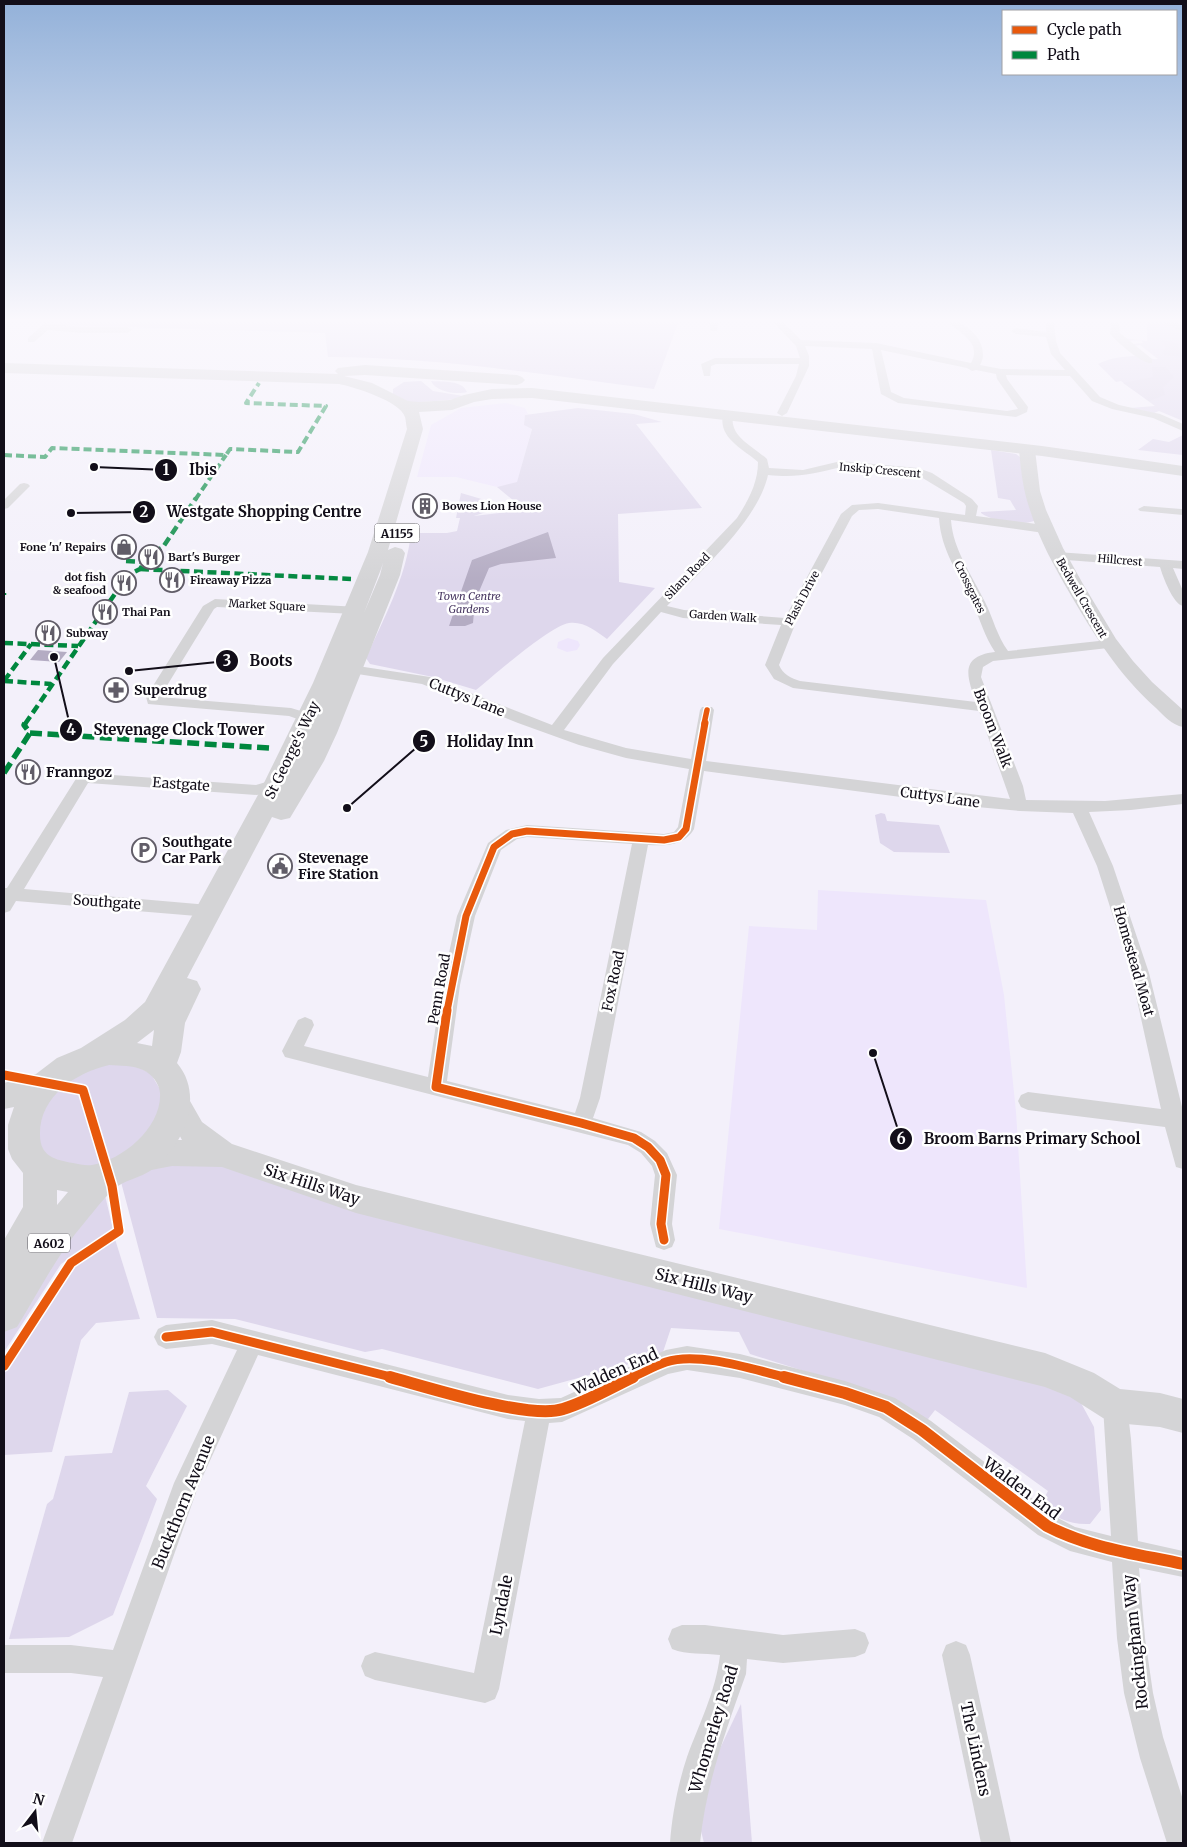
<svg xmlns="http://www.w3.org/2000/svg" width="1187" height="1847" font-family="Merriweather,serif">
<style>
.built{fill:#eee6fc}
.green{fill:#ded7ec}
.forest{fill:#dad3e7}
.water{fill:#b4acc3}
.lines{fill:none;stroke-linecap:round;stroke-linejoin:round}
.street{fill:#d4d4d6;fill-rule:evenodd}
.secondary{fill:#d4d4d6;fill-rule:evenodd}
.primary{fill:#d4d4d6;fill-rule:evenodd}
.quiet-far2{stroke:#00873e;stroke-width:4;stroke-dasharray:8 4;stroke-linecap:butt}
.quiet-far1{stroke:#00873e;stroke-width:4.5;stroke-dasharray:9 4.5;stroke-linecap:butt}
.quiet{stroke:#00873e;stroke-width:5.5;stroke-dasharray:12 5.5;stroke-linecap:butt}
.cycleway-far3-casing{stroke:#fff;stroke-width:8}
.cycleway-far2-casing{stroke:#fff;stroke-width:10}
.cycleway-far1-casing{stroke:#fff;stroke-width:12}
.cycleway-casing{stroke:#fff;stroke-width:15}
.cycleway-far3{stroke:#e8590c;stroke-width:5.5}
.cycleway-far2{stroke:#e8590c;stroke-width:7}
.cycleway-far1{stroke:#e8590c;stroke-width:9}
.cycleway{stroke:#e8590c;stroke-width:12}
.labels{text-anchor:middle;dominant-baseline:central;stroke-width:5;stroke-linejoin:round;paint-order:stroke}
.far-street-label{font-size:11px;fill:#120e19;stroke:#fff}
.far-poi-label{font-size:11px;font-weight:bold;fill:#120e19;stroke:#fff;text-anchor:start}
.far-park-label{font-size:11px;font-style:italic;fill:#493862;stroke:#fff}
.shield{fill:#fff;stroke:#59565e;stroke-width:1}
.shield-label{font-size:12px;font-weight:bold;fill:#120e19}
.poi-label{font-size:14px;font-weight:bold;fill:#120e19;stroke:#fff;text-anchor:start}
.street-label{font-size:14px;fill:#120e19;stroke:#fff}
.near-street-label{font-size:16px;fill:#120e19;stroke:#fff}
.leader{fill:none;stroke:#120e19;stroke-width:2}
.callout-dot{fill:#120e19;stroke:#fff;stroke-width:2}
.mark-label{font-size:15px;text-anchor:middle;font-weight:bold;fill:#fff}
.callout-label{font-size:15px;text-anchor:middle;font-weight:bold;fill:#120e19;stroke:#fff;stroke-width:5;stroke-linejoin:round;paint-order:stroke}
</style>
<rect width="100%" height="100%" fill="#f3f0fa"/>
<!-- built -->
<g class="built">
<polygon points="506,403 525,408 528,414 525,415 532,428 517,483 497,487 456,477 417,477 431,425 461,408"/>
<polygon points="568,638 578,641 580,645 577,650 567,652 557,648 558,642"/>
<polygon points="818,890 986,900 1004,995 1016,1112 1027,1288 719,1229 749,926 817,930"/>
</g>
<!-- green -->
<g class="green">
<path d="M60,323H678L654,389C546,375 437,357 328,357L325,333L58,325Z"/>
<path d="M1147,323H1183V421L1159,411L1154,413L1130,408L1155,406L1121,381L1116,382L1098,364C1109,358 1125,356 1138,356C1145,357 1151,360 1158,359L1140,345L1133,346L1132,344L1143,343L1141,340L1128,341L1123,338L1147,341Z"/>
<polygon points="421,381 433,391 463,396 459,399 411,403 393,394 393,389 404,382"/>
<path d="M431,381C443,382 462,380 467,392C457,395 436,392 431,381Z"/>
<path d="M578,408L634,414L662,422L636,424L702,508L618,514L619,582L655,588L607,639C596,631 584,621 569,623C550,626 493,676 476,690L433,677L370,664L366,658C384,618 406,578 411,533H447L457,531L460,518H456L461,493L485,500L501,507L474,516L525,510L497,487L517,482L532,429L524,425L525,415Z"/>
<polygon points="1183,435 1183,455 1138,450 1153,439 1169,442"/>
<path d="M991,450L1016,454L1020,457L1036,520C1022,527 994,522 981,513V512L1016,510L1010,500L998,498Z"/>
<polygon points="881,813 885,814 887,821 939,825 950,853 894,852 880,843 875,815"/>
<polygon points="133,1064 151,1074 161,1091 162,1101 156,1123 129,1153 88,1169 51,1163 31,1129 46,1095 94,1065"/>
<path d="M221,1163L1042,1376L1081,1403L1094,1427L1101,1510L1090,1524C1069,1525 1057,1518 1040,1506L1048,1491L935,1410L925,1423L887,1397L750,1354L739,1332L671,1328L662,1355L538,1389L382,1349L365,1352L235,1319L157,1318L121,1182L151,1166Z"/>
<polygon points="104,1191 113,1229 61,1264 4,1352 4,1327 47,1255"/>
<polygon points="115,1239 140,1319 96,1323 81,1340 52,1452 4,1455 4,1371 79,1262"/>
<polygon points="168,1390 187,1406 146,1486 157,1499 113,1615 69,1637 9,1639 47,1504 53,1499 65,1456 112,1453 129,1392"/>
<polygon points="741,1704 752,1843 704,1843 700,1827 716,1757"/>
</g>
<!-- forest -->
<g class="forest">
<polygon points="1163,340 1177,343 1183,357 1164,355 1163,351 1166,347 1161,342"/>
<polygon points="1152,367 1166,367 1174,377 1163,387 1165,395 1149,401 1123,383 1153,377"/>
</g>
<!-- water -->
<g class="water">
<polygon points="548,532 556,558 501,564 489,568 475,601 473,623 465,626 449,626 472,560"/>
<polygon points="38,650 67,652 59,662 30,660"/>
</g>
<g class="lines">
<!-- street -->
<g class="street">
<polygon points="45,323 82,327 127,327 132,330 127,333 82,333 48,330 34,342 28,342 28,338"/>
<polygon points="709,323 718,323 717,331 711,331"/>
<path d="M774,323H784L801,340L876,343L971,363C982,343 961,334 949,323C953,323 958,322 961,324C976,330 989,350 980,365L1001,369L1065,370L1051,354L1046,337L1016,334L1011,331L1016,328L1046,332V323H1054L1056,341L1060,353L1100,397L1119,405L1160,414L1183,424V431L1153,418L1112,409L1092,401L1070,376L1006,375L1007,379L1028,407L1027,412L1016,417L898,403L881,394L872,349L805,346L809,356V366L787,413L782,416L777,413L796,376L799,364H716L711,366L710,376H704L701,364L715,358H800L796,346ZM881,350L967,368L972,371L976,370L996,374L997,379L1018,409L1007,411L904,398L891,392Z"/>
<path d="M1111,323H1119L1120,333L1152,359V363C1143,365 1117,342 1110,334Z"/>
<polygon points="1163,323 1176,323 1183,326 1183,332"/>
<path d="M728,412L733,415C729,437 753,446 767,459L769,468L803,470L841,461L918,468L932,473L972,499L978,506L976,516L1044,525L1050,529L1044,533L951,520C953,550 972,575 985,602C993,618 997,636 1008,651L1108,640L1115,644L1108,648L993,661L983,667L981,677L1023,786L1026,800L1105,801L1183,794V804L1131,810L1089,812L1113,866L1149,973L1183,1111V1169L1176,1167L1165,1127L1028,1110L1021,1107L1018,1101L1021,1095L1028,1092L1161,1109L1131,973L1097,866L1073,813L1020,811L977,807L704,771L694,829C684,846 666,846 648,845L600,1098L593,1118L641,1132L655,1141L667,1153L677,1175L672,1224L675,1240L672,1247L664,1250L656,1247L650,1224L655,1175L652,1166L641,1153L628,1145L285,1057L282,1051L298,1020L305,1017L312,1020L314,1025L304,1046L428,1077L442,985L457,916L488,843L506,830L527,825L664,834L674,832L678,827L689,769L626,758L579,745L518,723L422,684L351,673L344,669L351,665L430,677L552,725L603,658L737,518C748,501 758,483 758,462C743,449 718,438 723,415ZM841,467L916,474L964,503L966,506L965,515L878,503L852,505L841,514L785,618L684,610L667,606C700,571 758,521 768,475C798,478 812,474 841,467ZM878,509L939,518C941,551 959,574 973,603C980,620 985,637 995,652C959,656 967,677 976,702L800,681C790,678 783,674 779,665L796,622L852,516L859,510ZM661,612L683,618L781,625L765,665L774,679L793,688L979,711L1010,799L706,761L714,710L712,707H702L700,710L691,759L626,748L564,730L613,664ZM527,837L632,844L580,1098L575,1113L447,1081L460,985L475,916L501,850L517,839Z"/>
<polygon points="24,483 28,484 30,486 8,508 4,509 4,500 20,484"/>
<polygon points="1144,506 1181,509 1183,509 1183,515 1140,511 1138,509"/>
<path d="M1057,552L1183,561V569L1173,568L1183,591V606C1173,604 1163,577 1160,567L1053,559L1051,556Z"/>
<polygon points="215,599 359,607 361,610 359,613 354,614 217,607 214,609 160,697 291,708 314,715 316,718 314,721 309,723 289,716 148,704 146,697 203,606"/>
<polygon points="84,773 256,785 276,779 281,780 284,784 281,788 257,795 88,783 24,889 209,905 215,906 218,911 215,916 209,917 16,901 10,911 4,913 4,888 7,888 79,774"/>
<polygon points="212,1320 508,1395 539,1399 561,1398 666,1350 687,1346 740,1354 845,1381 895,1398 931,1421 1056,1517 1075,1527 1111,1536 1103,1406 1106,1397 1115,1394 1124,1397 1127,1406 1131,1439 1138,1541 1183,1551 1183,1577 1139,1568 1145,1638 1153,1693 1163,1737 1183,1800 1183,1843 1167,1843 1140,1758 1124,1693 1117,1638 1112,1562 1070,1551 1038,1535 913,1439 879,1417 845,1405 740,1378 687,1370 668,1374 562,1422 549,1423 499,1689 495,1699 485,1703 375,1680 365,1676 361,1666 365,1656 375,1652 474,1673 525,1421 508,1419 258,1355 198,1487 72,1843 42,1843 103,1677 71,1673 4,1673 4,1645 71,1645 113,1650 174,1483 237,1350 212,1344 166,1349 158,1345 154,1337 158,1329 166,1325"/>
<path d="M682,1625H705L783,1635L855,1629L865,1633L869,1643L865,1653L855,1657L783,1663L747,1659L746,1674C726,1730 706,1784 700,1843H670C672,1815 678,1784 687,1757C699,1724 716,1691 720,1655C704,1653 687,1655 672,1649L668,1639L672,1629Z"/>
<polygon points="956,1641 966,1645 970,1655 1011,1843 981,1843 942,1655 946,1645"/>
</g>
<!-- secondary -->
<g class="secondary">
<path d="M1027,445L1032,447L1035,450L1040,491L1046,510L1063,548L1083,584L1116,639L1133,661L1152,682L1183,710V727C1172,725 1164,716 1156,708C1119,675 1094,635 1069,592C1054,566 1039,539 1030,510C1023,490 1021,471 1019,450L1022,447Z"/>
<polygon points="176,1091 186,1094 202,1122 232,1144 356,1185 1045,1353 1094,1373 1120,1389 1160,1393 1183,1399 1183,1433 1160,1427 1115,1423 1103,1418 1070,1397 1045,1387 356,1213 222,1167 172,1166 141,1172 130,1168 126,1159 130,1150 172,1140 182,1140 162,1103 166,1094"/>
</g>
<!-- primary -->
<path class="primary" d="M4,363L338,374L335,371L338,368L365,365L517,375L522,377L525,380L522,383L517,385L365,375L344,376L372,383L408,401L419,402L450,400L464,395L492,389L532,388L1042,446L1183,466V476L1042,456L532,398L492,399L474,402L452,410L419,412L423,429L388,550L395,547L402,549L405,553L400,575L337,733L324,761L290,818L281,820L272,817L187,978L197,981L201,989L185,1023L181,1052L177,1063C205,1096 184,1145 153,1169C141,1178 123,1180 113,1190C103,1199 94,1211 85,1222C58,1253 39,1291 17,1327L4,1332V1240L23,1207V1173L12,1159L8,1149V1125L14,1107L4,1109V1083L36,1074L57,1058L81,1048L125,1020L145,1002L259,793L313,683L368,552L407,429C406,425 406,421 405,417C400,401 354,387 339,384L4,373ZM383,563L380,575L364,613L381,569ZM154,1030L152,1046L137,1043ZM109,1065C120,1066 133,1065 143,1070C152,1074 159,1083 160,1093C162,1127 123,1160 92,1165C86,1166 79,1164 73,1163C55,1160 40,1156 40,1135C39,1097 75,1073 109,1065ZM57,1190L68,1192L57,1205Z"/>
<!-- quiet-far2 -->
<g class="quiet-far2">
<polyline points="4,455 45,457 52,448 226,455 230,449 298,452 326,406 246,403 259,383"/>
<polyline points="195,500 226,455"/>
</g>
<!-- quiet-far1 -->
<g class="quiet-far1">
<polyline points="126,561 144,562"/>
<polyline points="140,569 351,579"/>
<polyline points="4,593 4,595"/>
<polyline points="4,643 78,646"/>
<polyline points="4,681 51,684"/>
<polyline points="4,681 31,644"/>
<polyline points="25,724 128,575 140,569 149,555 163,547 196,498"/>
</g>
<!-- quiet -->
<g class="quiet">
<polyline points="30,733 269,748"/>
<polyline points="4,773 30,733 24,725 25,723"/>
</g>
<defs>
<polyline id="cycleway-far3" points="704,724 707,710"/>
<polyline id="cycleway-far2" points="447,1011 466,916 494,847 512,834 527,831 664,840 679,837 686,829 705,723"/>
<g id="cycleway-far1">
<polyline points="447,1010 436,1087 581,1123 634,1138 648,1147 660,1160 666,1175 661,1224 664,1240"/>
<polyline points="4,1075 83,1090 112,1186 119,1231 71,1263 4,1366"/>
<polyline points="166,1337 212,1332 395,1378"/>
<path d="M630,1378C642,1373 654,1366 666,1362C698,1351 755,1370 788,1378"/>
</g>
<g id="cycleway">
<path d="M390,1377C427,1387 530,1420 563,1409C587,1402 610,1388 633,1377"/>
<path d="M784,1377L845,1393L886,1407L922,1430L1047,1526C1089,1548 1137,1554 1183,1564"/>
</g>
</defs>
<!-- cycleway-far3 casing -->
<use href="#cycleway-far3" class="cycleway-far3-casing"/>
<!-- cycleway-far2 casing -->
<use href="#cycleway-far2" class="cycleway-far2-casing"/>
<!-- cycleway-far1 casing -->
<use href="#cycleway-far1" class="cycleway-far1-casing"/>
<!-- cycleway casing -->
<use href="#cycleway" class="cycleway-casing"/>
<!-- cycleway-far3 -->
<use href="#cycleway-far3" class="cycleway-far3"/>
<!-- cycleway-far2 -->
<use href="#cycleway-far2" class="cycleway-far2"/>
<!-- cycleway-far1 -->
<use href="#cycleway-far1" class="cycleway-far1"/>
<!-- cycleway -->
<use href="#cycleway" class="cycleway"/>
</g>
<!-- sky -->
<linearGradient id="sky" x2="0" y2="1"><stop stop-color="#93b1d9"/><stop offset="0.55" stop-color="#faf8fd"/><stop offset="1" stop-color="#faf8fd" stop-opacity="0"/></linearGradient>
<rect width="1187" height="582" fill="url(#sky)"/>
<!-- icons -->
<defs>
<symbol id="building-ring" viewBox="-11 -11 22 22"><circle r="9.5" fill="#fff" stroke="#615d68" stroke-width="1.5"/><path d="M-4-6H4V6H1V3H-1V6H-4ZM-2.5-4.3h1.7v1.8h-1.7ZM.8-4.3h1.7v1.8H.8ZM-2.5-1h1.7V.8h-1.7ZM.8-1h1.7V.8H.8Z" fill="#615d68"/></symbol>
<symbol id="shop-ring" viewBox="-11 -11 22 22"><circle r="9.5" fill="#fff" stroke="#615d68" stroke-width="1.5"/><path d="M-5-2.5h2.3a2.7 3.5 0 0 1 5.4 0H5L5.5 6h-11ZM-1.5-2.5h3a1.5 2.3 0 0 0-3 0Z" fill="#615d68"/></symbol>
<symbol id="restaurant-ring" viewBox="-11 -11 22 22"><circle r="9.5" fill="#fff" stroke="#615d68" stroke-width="1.5"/><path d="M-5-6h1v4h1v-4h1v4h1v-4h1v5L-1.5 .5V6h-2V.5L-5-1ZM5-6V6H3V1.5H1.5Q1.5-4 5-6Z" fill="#615d68"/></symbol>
<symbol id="pharmacy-ring" viewBox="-11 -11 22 22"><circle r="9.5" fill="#fff" stroke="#615d68" stroke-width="1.5"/><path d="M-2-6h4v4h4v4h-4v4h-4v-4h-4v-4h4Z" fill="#615d68"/></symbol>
<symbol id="parking-ring" viewBox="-11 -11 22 22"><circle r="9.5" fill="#fff" stroke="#615d68" stroke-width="1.5"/><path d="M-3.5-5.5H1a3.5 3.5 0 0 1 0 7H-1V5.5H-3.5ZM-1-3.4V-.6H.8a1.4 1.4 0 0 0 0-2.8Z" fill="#615d68"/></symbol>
<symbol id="civic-ring" viewBox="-11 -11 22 22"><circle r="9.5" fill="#fff" stroke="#615d68" stroke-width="1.5"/><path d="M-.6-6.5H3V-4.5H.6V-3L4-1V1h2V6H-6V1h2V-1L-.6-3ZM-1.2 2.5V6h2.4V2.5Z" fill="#615d68"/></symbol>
</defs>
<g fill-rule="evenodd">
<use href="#building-ring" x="411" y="492" width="28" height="28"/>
<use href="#shop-ring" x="110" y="533" width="28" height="28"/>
<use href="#restaurant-ring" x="137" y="543" width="28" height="28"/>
<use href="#restaurant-ring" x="158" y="566" width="28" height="28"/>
<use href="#restaurant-ring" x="110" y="569" width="28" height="28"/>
<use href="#restaurant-ring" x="91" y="598" width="28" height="28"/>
<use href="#restaurant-ring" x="34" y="619" width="28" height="28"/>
<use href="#pharmacy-ring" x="102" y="676" width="28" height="28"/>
<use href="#restaurant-ring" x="14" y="758" width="28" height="28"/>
<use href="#parking-ring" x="130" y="836" width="28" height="28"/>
<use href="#civic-ring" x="266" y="852" width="28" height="28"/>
</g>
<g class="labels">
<!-- far-street labels -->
<g class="far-street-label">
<text transform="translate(880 470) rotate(5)">Inskip Crescent</text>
<text transform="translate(1120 560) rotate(5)">Hillcrest</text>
<text transform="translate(687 576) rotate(-46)">Silam Road</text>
<text transform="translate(970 587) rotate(64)">Crossgates</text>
<text transform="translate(802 598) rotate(-62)">Plash Drive</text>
<text transform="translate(1082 598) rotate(60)">Bedwell Crescent</text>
<text transform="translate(267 605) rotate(3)">Market Square</text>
<text transform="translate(723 616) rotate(4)">Garden Walk</text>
</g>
<!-- far-poi labels -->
<g class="far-poi-label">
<text x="442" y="506">Bowes Lion House</text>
<text x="106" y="547" text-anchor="end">Fone 'n' Repairs</text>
<text x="168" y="557">Bart's Burger</text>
<text x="106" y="577" text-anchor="end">dot fish<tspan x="106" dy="13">&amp; seafood</tspan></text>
<text x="190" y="580">Fireaway Pizza</text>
<text x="122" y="612">Thai Pan</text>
<text x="66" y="633">Subway</text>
</g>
<!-- far-park labels -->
<g class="far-park-label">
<text x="469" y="596">Town Centre<tspan x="469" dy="13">Gardens</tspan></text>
</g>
<!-- shield labels -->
<g class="shield">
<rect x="374.5" y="523.5" width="45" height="19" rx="4"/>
<rect x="28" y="1233.5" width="42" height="19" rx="4"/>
</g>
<g class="shield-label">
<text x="397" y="533">A1155</text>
<text x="49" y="1243">A602</text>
</g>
<!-- poi labels -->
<g class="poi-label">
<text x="134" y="690">Superdrug</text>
<text x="46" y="772">Franngoz</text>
<text x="162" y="842">Southgate<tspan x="162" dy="16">Car Park</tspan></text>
<text x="298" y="858">Stevenage<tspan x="298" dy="16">Fire Station</tspan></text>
</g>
<!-- street labels -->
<g class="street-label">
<text transform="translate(467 697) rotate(22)">Cuttys Lane</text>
<text transform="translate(993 728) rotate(69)">Broom Walk</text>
<text transform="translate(292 750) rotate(-64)">St George's Way</text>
<text transform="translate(181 784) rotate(4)">Eastgate</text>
<text transform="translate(940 797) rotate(8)">Cuttys Lane</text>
<text transform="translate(107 902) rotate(4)">Southgate</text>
<text transform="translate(1134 961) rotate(74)">Homestead Moat</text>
<text transform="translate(613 981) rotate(-78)">Fox Road</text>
<text transform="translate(439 989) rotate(-80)">Penn Road</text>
</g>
<!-- near-street labels -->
<g class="near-street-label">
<text transform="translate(312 1184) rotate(18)">Six Hills Way</text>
<text transform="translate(704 1285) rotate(14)">Six Hills Way</text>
<text transform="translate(615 1371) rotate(-24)">Walden End</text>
<text transform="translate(1022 1488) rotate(37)">Walden End</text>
<text transform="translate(183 1502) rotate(-68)">Buckthorn Avenue</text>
<text transform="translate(501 1605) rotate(-79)">Lyndale</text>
<text transform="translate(1135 1642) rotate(-96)">Rockingham Way</text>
<text transform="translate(713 1729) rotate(-73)">Whomerley Road</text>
<text transform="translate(976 1749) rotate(78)">The Lindens</text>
</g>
</g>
<!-- callouts -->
<path class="leader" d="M94 467L166 470M71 513L144 512M129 671L227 661M54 657L71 730M347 808L424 741M873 1053L901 1139"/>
<g class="callout-dot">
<circle cx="94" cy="467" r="5"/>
<circle cx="71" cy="513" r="5"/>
<circle cx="129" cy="671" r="5"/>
<circle cx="54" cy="657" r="5"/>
<circle cx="347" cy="808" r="5"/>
<circle cx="873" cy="1053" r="5"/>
<circle cx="166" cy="470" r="12"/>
<circle cx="144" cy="512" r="12"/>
<circle cx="227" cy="661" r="12"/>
<circle cx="71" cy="730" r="12"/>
<circle cx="424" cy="741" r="12"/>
<circle cx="901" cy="1139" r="12"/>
</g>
<g class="mark-label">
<text x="166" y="475">1</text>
<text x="144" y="517">2</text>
<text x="227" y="666">3</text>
<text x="71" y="735">4</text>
<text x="424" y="747">5</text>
<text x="901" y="1144">6</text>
</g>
<g class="callout-label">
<text x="203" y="475">Ibis</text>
<text x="264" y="517">Westgate Shopping Centre</text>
<text x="271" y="666">Boots</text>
<text x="179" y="735">Stevenage Clock Tower</text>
<text x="490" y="747">Holiday Inn</text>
<text x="1032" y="1144">Broom Barns Primary School</text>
</g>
<!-- border -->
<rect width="1187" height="1847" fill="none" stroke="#120e19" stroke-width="10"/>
<!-- legend -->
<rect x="1002" y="10" width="175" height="65" fill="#ffffff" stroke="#a09fa3"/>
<rect x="1012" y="26" width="25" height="8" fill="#e8590c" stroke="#a09fa3"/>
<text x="1047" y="35" font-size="15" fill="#120e19">Cycle path</text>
<rect x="1012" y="51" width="25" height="8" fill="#00873e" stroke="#a09fa3"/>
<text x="1047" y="60" font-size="15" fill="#120e19">Path</text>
<!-- north arrow -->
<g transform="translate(35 1812) rotate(16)" stroke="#ffffff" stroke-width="4" paint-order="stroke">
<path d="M0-4L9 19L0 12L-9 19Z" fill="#120e19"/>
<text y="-8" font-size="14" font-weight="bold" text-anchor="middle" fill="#120e19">N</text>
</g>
</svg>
